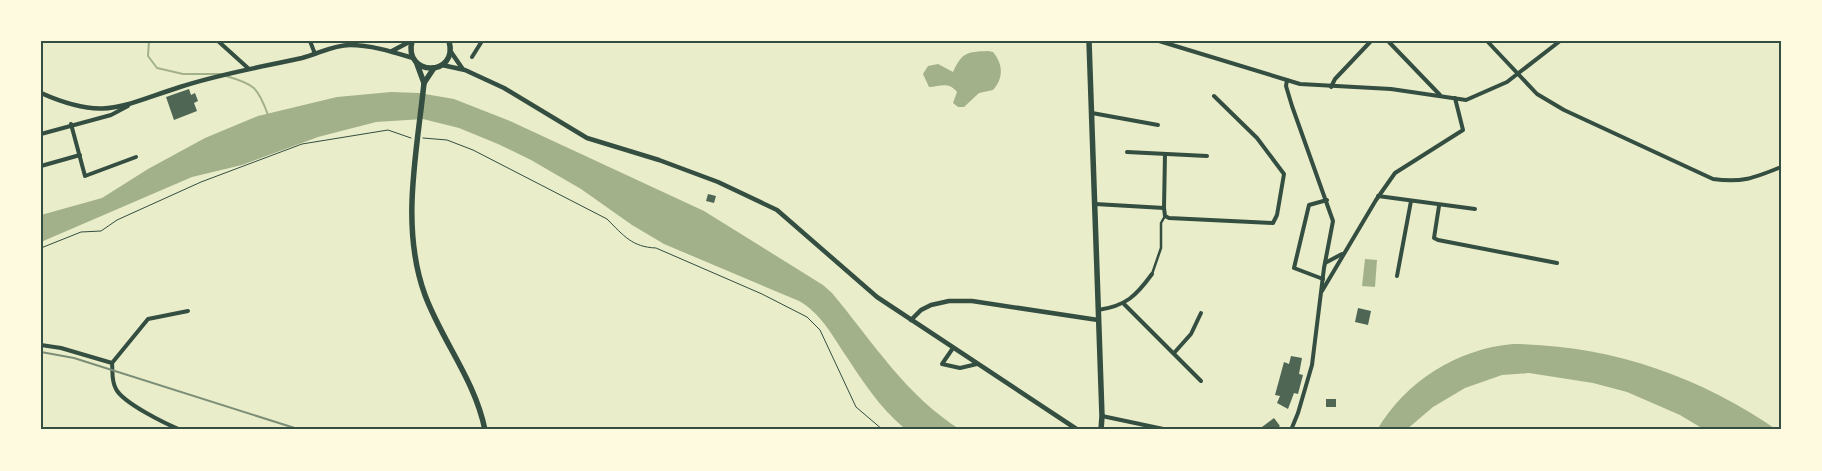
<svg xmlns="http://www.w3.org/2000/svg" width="1822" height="471" font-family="'PT Sans Narrow',sans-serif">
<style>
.water{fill:#a3b18a}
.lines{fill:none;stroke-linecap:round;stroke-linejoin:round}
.stream{stroke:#a3b18a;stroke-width:2}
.building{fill:#4f6655}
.path{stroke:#344e41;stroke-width:1}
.pedestrian{stroke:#344e41;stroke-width:2.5}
.minor{stroke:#344e41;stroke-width:4}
.tertiary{stroke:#344e41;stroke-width:4.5}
.primary{stroke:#344e41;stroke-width:5.5}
.rail{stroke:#7c8e77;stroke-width:2}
.neatline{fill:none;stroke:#344e41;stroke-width:2}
</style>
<rect width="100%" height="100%" fill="#e9edc9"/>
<!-- water -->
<g class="water">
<path d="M988,51L993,52C1003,64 1004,78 993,90L979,93L964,107H958L953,103L957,92C948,81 940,87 929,87L923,74L928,66L938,64L953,72C962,52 967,52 988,51Z"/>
<path d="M391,92L419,93L454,99L510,121L704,211L823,285L832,293C873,342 906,396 961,430L904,428C879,407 862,380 844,353C831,333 820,313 799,301L664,244L632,225L581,189L531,160L498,144L459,128L423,119L376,122L318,137L242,165L192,177L41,242V215L102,198L148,169L205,138L258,116L337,97Z"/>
<polygon points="1365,259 1377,260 1375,287 1362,286"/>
<path d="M1513,344C1608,345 1698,375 1777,430H1705L1680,415L1627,392L1593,383L1529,373L1502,375L1465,388L1433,407L1406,430H1377C1406,381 1457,349 1513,344Z"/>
</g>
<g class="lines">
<!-- stream -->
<g class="stream">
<polyline points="149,41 148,56 157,68 183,74 221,74"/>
<path d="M226,76C254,84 258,87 268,115"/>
</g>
</g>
<!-- building -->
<g class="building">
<polygon points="189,89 191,95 195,93 198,101 194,103 197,111 174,120 166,97"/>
<polygon points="708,194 716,196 714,203 706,201"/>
<polygon points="1358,308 1371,311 1368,325 1355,322"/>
<polygon points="1291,356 1302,358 1299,374 1303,375 1298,394 1294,393 1288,409 1277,403 1280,396 1275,395 1284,362 1289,364"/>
<rect x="1326" y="399" width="10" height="8"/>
<polygon points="1274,418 1280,426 1275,430 1258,430"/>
</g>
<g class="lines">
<!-- path -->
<g class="path">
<path d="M423,138L447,140L473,150L607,219C624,236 632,247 656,248L762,294L807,317L820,330L856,407L883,430"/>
<polyline points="41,248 81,232 101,231 117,220 201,182 302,144 388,130 411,138"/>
</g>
<!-- pedestrian -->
<polyline class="pedestrian" points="1152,274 1161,248 1161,223 1165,216"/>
<!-- minor -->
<g class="minor">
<polyline points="218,41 249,69"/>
<polyline points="310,41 315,54"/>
<polyline points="1159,41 1300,84 1391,89 1466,100 1507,82 1560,41"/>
<polyline points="1388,41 1440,95"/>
<path d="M1487,41L1537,94L1564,110L1713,179C1742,183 1754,178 1781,167"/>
<polyline points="472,57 482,41"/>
<polyline points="1287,80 1286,86 1292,106 1333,221 1324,268 1312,365 1298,413 1291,430"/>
<polyline points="1331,87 1335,79 1371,41"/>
<polyline points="1092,113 1158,125"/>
<polyline points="71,124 85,176 136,157"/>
<polyline points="41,134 111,115 128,106"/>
<polyline points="1127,152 1207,156"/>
<polyline points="41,166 80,155"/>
<polyline points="1378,196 1475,209"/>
<polyline points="1095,204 1164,208 1165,216 1169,218 1273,223 1277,215 1284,174 1257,138 1214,96"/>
<polyline points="1439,206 1434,238 1438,240 1557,263"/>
<polyline points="1164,208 1165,154"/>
<polyline points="1325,263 1342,254"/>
<polyline points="1397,276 1411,201"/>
<polyline points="1323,279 1294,268 1309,205 1327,200"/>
<polyline points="1322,291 1376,200 1395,173 1463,130 1455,98"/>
<polyline points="1124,304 1201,381"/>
<path d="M1098,310C1126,306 1136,296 1152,274"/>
<path d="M41,345L61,348L112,363C113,372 111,380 116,389C123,403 166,424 181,430"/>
<polyline points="953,348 942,364 960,368 977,364"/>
<polyline points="1174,353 1191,334 1201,313"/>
<polyline points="112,363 148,319 188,311"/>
<polyline points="1102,416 1168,430"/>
</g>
<!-- tertiary -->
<g class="tertiary">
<polyline points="392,51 411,41"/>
<polyline points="451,52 462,68"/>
<polyline points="442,65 465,70 504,88 587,138 659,160 718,182 777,210 877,297 1078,430"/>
<path d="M41,93C104,121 120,106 180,87C219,74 261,67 302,58C318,54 333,45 350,45C371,45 393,52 413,58"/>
<polyline points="911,320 921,310 931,305 949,301 972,301 1098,320"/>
</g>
<!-- primary -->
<g class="primary">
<path d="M412,41C403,77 459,77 449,41"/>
<polyline points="1089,41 1102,416 1101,430"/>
<polyline points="417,64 424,83"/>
<path d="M434,68L424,83C417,152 400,227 425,295C442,341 475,380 485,430"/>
</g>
<!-- rail -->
<polyline class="rail" points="41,352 74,358 301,430"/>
</g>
<!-- border -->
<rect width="1822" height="471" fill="none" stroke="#fefae0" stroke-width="85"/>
<rect x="42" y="42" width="1738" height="386" class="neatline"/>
</svg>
